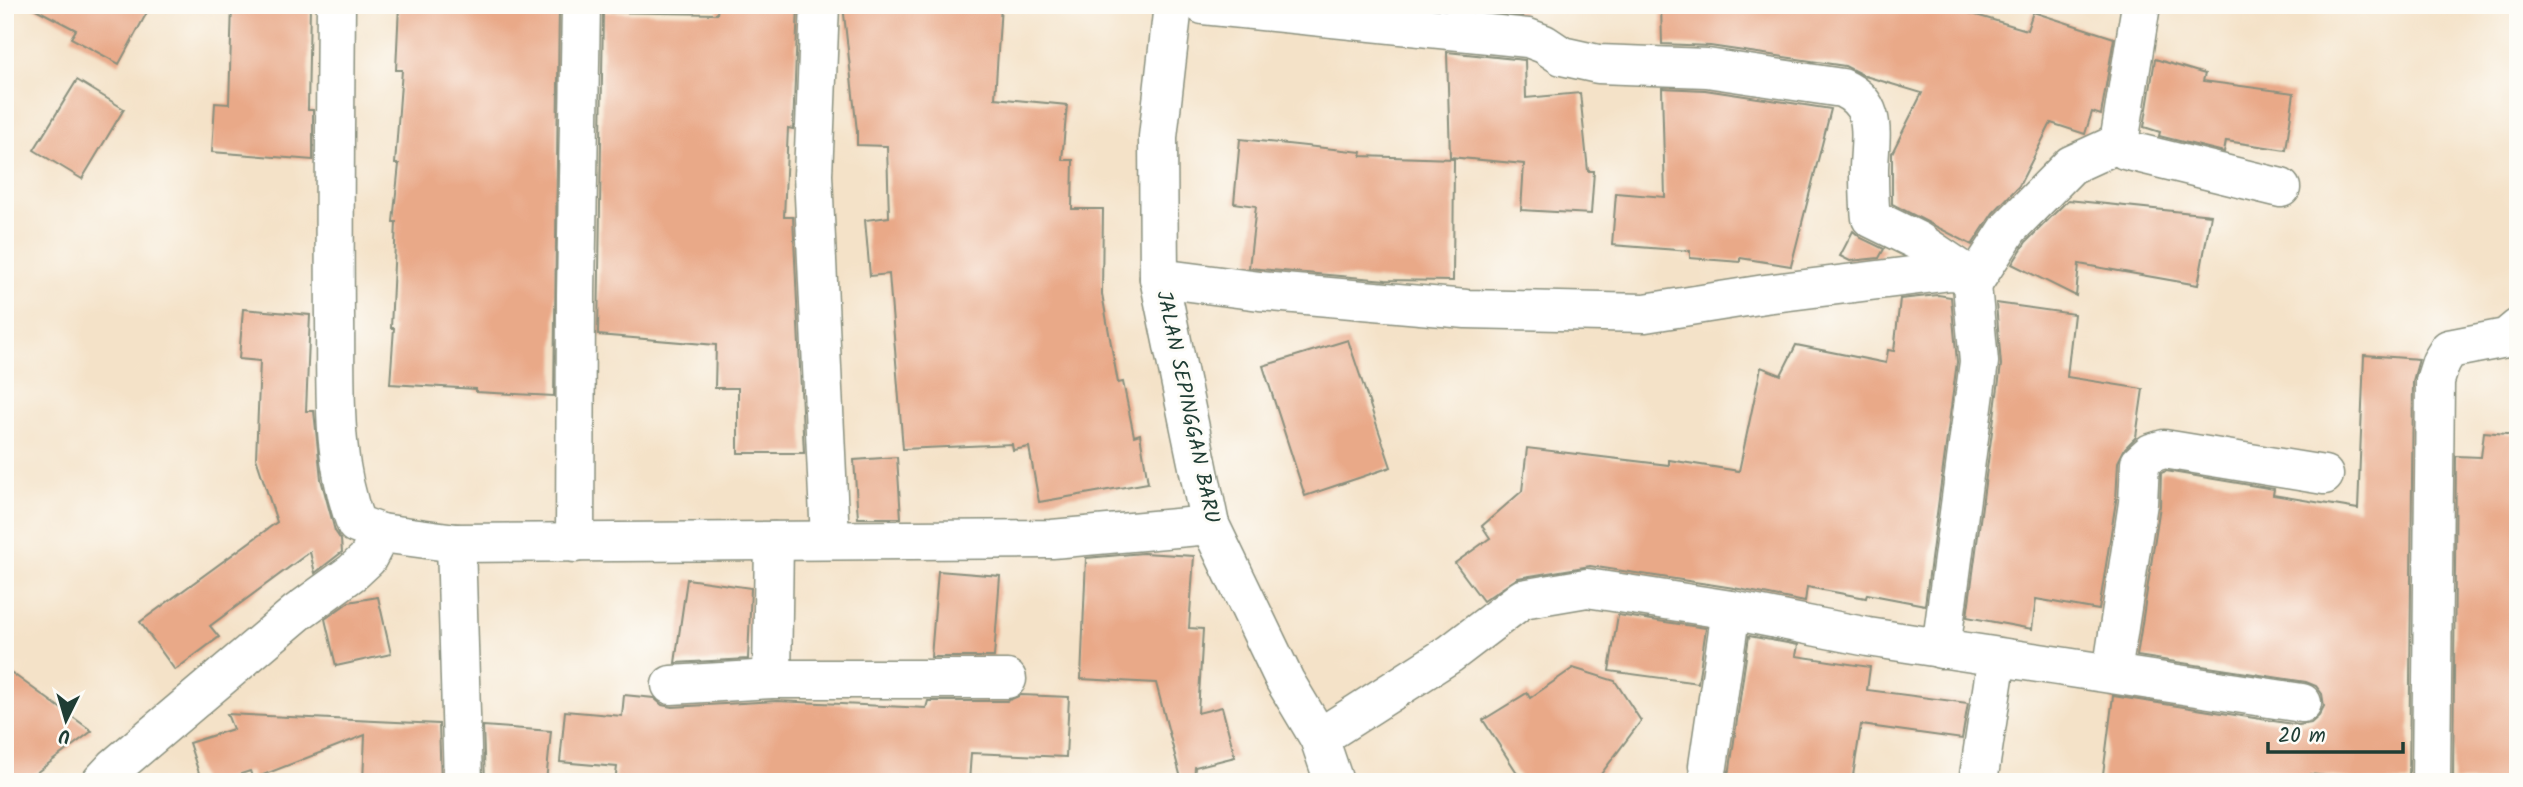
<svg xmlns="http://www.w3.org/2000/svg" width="2523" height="787" font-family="Kalam,sans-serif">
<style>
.building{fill:#e9a988}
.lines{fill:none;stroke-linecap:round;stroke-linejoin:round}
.street-casing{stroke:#8a907e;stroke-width:41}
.secondary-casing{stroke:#8a907e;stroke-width:41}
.street{stroke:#fff;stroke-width:38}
.secondary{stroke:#fff;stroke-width:38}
.labels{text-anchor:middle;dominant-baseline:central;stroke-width:6;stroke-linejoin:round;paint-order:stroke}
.street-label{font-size:21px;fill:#1f3d34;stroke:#fdfcf7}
</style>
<rect width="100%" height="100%" fill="#fdfcf7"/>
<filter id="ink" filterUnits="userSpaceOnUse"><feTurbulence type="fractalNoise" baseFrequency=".0143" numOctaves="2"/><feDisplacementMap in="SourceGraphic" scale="14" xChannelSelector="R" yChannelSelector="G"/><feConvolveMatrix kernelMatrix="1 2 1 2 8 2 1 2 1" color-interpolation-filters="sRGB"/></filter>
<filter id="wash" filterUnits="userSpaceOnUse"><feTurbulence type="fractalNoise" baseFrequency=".00686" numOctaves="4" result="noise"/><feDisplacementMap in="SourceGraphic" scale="28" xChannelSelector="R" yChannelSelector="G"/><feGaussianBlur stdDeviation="1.57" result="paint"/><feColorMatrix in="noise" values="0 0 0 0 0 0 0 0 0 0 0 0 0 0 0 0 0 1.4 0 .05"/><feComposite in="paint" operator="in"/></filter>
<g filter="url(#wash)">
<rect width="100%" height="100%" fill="#f4e2c8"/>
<g id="blocks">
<!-- building -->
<g class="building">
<polygon points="28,5 151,5 119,64 71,38 76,30"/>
<polygon points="232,5 310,5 308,110 313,110 313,160 212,152 215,103 229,104"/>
<polygon points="399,5 559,5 554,396 476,392 476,389 390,384 394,328 391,328 396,222 393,222 399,164 395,164 402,70 396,70"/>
<polygon points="718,5 798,5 793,129 788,128 784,217 793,217 804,453 738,453 738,388 715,388 716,345 598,335 603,12 717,14"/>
<polygon points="843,5 1001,5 995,98 1067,105 1062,160 1073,160 1072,209 1103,209 1102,294 1118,383 1123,382 1134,436 1140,434 1148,483 1039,502 1029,447 1013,450 1012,444 903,449 889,274 870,276 865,220 889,217 887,146 857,145 857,131"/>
<polygon points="1445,5 1523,5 1523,16 1445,8"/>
<polygon points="1661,5 1942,5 2027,30 2033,12 2114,38 2101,115 2092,112 2085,134 2051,123 2019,186 1993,213 1972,245 1892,204 1892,153 1922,93 1865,76 1845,66 1710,46 1662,44"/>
<polygon points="1447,52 1525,60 1526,98 1580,93 1588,171 1594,171 1591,214 1521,210 1524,164 1450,157"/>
<polygon points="2155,59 2205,74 2203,81 2294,93 2286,150 2226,141 2224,152 2159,136 2160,132 2144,127"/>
<polygon points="77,80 124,109 82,179 34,150"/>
<polygon points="1662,88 1705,90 1831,109 1791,266 1740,258 1740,262 1690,258 1690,251 1612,245 1616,193 1665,197"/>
<polygon points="1240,139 1362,152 1361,156 1454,159 1453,281 1386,280 1249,268 1256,206 1234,203"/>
<polygon points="2068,200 2211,215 2198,285 2079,264 2076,296 2012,264 2026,242"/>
<polygon points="1853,231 1861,238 1884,249 1879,258 1850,261 1840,256"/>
<polygon points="1938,295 1951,297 1957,362 1925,605 1867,594 1866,598 1807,587 1805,602 1734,588 1590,566 1518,578 1483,601 1455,563 1490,538 1482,526 1522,491 1527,448 1669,465 1669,460 1739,471 1761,367 1781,375 1796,345 1886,363 1888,350 1894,351 1900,299"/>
<polygon points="1996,303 2074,314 2067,377 2143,389 2136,437 2125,448 2118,462 2116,501 2099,610 2036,599 2032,629 1967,617 2001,365"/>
<polygon points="243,309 310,315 306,411 314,411 321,479 335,531 341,540 342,552 315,573 310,552 210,626 219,637 175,670 140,622 277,522 256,458 260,361 239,359"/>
<polygon points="1348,340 1391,467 1305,496 1263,366"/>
<polygon points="2364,355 2419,359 2413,381 2409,782 2376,782 2311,774 2310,782 2102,782 2113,696 2299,725 2311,723 2319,716 2324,706 2322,694 2316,686 2306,682 2137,656 2160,506 2161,473 2166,471 2274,489 2273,495 2358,509"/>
<polygon points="2484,432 2518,435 2518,760 2516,782 2453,782 2456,456 2481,457"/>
<polygon points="897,457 901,518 858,518 854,460"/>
<polygon points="1143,553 1194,556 1189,628 1203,629 1198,713 1222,707 1235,757 1195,767 1194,782 1182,782 1156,683 1081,679 1086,558"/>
<polygon points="938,571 1000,576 994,657 931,657"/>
<polygon points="687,579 751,588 748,659 675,663"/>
<polygon points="378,597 391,654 336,666 325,619 349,602"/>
<polygon points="1618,615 1706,628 1698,683 1609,671"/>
<polygon points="1749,636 1798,645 1796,656 1870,667 1867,690 1968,703 1962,739 1861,725 1852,782 1722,782 1730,769"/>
<polygon points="5,668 92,731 24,782 5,782"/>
<polygon points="1573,668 1615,681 1641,721 1595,782 1523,782 1483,720 1527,693 1530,698"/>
<polygon points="624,695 654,698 662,705 672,707 777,701 926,708 928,701 1007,701 1021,695 1069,697 1066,757 971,753 969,782 728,782 677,779 677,782 615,782 617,767 560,762 565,711 622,716"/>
<polygon points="227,714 439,724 441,782 363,782 365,735 253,779 250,771 217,782 202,782 189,743 233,729"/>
<polygon points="483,726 551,731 546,782 485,782"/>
</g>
</g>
</g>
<g filter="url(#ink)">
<use href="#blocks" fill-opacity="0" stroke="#8a907e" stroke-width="2"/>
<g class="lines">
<defs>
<g id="street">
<path d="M336,5C335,110 334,214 335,319C336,388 331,458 356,524L381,533L456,543L1052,539L1210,525"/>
<polyline points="820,5 813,175 830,539"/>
<path d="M1203,5L1528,38L1544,44L1562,56L1598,64L1707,68L1842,88C1879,105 1870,135 1869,168C1869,185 1869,202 1871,218L1918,241L1966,273"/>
<polyline points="2141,5 2119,143 2125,150 2281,188"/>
<polyline points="1159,278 1260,291 1466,309 1645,313 1765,294 1951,271 1966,273 1972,285 1979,362 1941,649"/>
<polyline points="1972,285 2009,228 2071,165 2119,143"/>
<polyline points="456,543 463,782"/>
<polyline points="575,543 576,294 581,5"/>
<polyline points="2112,673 2138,503 2140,463 2151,453 2164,449 2324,475"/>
<polyline points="772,679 774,541"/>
<polyline points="671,685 772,679 1007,679"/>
<polyline points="1319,738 1450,654 1522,599 1587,588 1731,610 1868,637 2302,703"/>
<polyline points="1708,766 1731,610"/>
<polyline points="101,782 115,767 298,612 353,572 367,559 381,533"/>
<polyline points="1978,782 1997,657"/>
<polyline points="2431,782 2435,381 2441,362 2449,349 2506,338 2518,328"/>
</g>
<polyline id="secondary" points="1173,5 1158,137 1159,278 1210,525 1285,681 1319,738 1334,782"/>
</defs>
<!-- street casing -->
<use href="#street" class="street-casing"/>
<!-- secondary casing -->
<use href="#secondary" class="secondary-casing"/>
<!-- street -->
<use href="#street" class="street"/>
<!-- secondary -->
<use href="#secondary" class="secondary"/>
</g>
</g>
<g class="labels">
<!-- street labels -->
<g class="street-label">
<text transform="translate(1187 407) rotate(78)">JALAN SEPINGGAN BARU</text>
</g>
</g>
<!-- margin -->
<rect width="2523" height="787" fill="none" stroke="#fdfcf7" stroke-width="28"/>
<!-- north arrow -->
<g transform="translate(66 720) rotate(185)" stroke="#fdfcf7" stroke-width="5" paint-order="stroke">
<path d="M0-5L12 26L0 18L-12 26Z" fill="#1f3d34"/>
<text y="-10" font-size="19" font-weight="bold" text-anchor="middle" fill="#1f3d34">U</text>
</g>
<!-- scale -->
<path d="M2268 742v10h135v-10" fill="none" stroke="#1f3d34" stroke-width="3.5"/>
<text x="2278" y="742" font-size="21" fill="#1f3d34" stroke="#fdfcf7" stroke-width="5" paint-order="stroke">20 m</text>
</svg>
